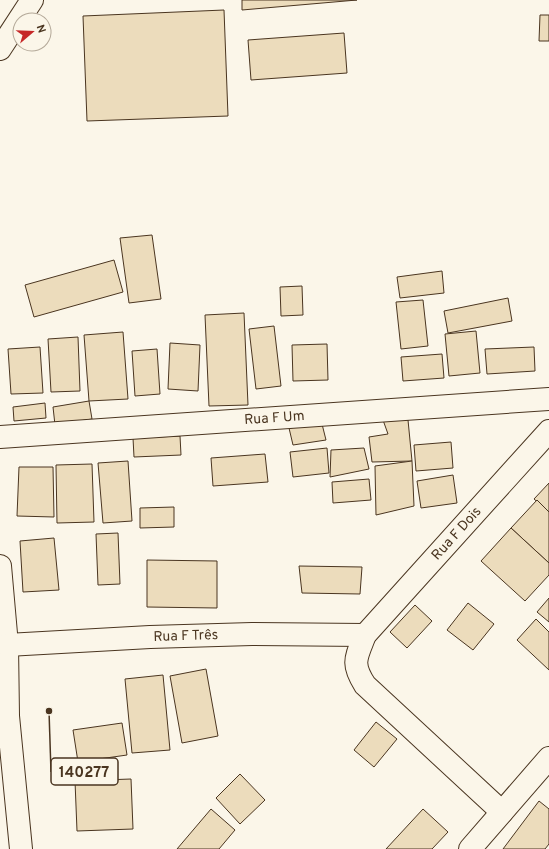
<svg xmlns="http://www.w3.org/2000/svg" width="549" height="849" font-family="Overpass,sans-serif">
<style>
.building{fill:#ecdcbc;stroke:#4a3520}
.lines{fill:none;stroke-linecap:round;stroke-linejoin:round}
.minor-casing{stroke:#4a3520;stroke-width:24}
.minor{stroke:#fbf6e9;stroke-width:22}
.labels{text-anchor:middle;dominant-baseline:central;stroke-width:3;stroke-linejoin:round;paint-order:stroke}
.street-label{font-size:14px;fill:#4a3520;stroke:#fbf6e9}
.leader{fill:none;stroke:#4a3520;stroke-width:1.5}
.callout-dot{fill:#4a3520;stroke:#fbf6e9;stroke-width:1.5}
.callout{fill:#fbf6e9;stroke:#4a3520;stroke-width:1.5}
.callout-label{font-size:15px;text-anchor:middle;font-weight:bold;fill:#4a3520}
</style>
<rect width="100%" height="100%" fill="#fbf6e9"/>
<!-- building -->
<g class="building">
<polygon points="242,0 357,0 242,10"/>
<polygon points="224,10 228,116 87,121 83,16"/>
<polygon points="540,15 549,15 549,41 539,41"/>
<polygon points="344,33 347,73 251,80 248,40"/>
<polygon points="152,235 161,299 129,303 120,238"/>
<polygon points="114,260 123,292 34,317 25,285"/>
<polygon points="442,271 444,293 400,298 397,277"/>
<polygon points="302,286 303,315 281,316 280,287"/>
<polygon points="508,298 512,321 448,333 444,311"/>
<polygon points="423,300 428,346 401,349 396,302"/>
<polygon points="244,313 248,405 209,406 205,315"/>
<polygon points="274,326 281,386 256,389 249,329"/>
<polygon points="476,331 480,373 449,376 445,334"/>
<polygon points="123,332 128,399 89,401 84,335"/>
<polygon points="78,337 80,391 51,392 48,339"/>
<polygon points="170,343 200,345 198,391 168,389"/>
<polygon points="327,344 328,380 293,381 292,345"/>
<polygon points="40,347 43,393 11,394 8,349"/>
<polygon points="534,347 535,371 487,374 485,349"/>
<polygon points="157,349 160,394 135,396 132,351"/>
<polygon points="442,354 444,378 403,381 401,357"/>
<polygon points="89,401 92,419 55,425 53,407"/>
<polygon points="45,403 46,418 14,421 13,407"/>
<polygon points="383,420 408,420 412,461 372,462 369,437 388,434"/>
<polygon points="322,424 326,440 293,445 289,428"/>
<polygon points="180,436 181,455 134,457 133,438"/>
<polygon points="451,442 453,468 416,471 414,445"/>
<polygon points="327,448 329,473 293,477 290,452"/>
<polygon points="364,448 369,469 330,477 331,450"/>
<polygon points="265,454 268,482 213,486 211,458"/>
<polygon points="128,461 132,521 103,523 98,463"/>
<polygon points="412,461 414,506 376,515 375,466"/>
<polygon points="92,464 94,522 57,523 56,465"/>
<polygon points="19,467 53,467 54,517 17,516"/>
<polygon points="453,475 457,503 421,508 417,481"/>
<polygon points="369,479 371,500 333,503 332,482"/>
<polygon points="549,483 549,512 534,499"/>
<polygon points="537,500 549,512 549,563 511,528"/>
<polygon points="174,507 174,527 140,528 140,508"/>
<polygon points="511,528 549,563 549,575 525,601 481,561"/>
<polygon points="118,533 120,584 98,585 96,534"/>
<polygon points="54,538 59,590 23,592 20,541"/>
<polygon points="147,560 217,561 217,608 147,607"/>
<polygon points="299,566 362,567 360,594 302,593"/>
<polygon points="549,598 549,622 537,612"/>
<polygon points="468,603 494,624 473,650 447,630"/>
<polygon points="415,605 432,621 407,648 390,632"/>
<polygon points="536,619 549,632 549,670 517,640"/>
<polygon points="206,669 218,736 182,743 170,676"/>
<polygon points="163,675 170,750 132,753 125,679"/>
<polygon points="376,722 397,739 374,767 354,750"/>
<polygon points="122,723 127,755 78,762 73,730"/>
<polygon points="240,774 265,800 240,824 216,798"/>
<polygon points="131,779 133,829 77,831 75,781"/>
<polygon points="539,801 549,809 549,844 545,849 503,849"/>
<polygon points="211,809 235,830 219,849 177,849"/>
<polygon points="423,809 448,832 432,849 386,849"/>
</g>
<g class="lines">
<defs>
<g id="minor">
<polyline points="0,49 32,0"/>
<path id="s1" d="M0,437L549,399"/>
<polyline points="0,566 7,645 8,716 21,849"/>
<path id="s2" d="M7,645L150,637L252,634L365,635"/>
<path id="s3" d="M502,812L365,685C351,663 356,658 365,635L549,431"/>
<polyline points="470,849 549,758"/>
</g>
</defs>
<!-- minor casing -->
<use href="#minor" class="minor-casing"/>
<!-- minor -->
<use href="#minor" class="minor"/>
</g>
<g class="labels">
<!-- street labels -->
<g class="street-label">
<text stroke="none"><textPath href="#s1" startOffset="275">Rua F Um</textPath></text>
<text stroke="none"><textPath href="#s3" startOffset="377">Rua F Dois</textPath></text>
<text stroke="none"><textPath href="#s2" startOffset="179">Rua F Três</textPath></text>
</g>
</g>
<!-- callouts -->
<path class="leader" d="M49 711L51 772"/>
<circle class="callout-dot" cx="49" cy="711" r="4"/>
<rect class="callout" x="51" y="758" width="67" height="27" rx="4"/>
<g class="callout-label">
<text x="84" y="777">140277</text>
</g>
<!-- north arrow -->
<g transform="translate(32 32) rotate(71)"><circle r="19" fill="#fbf6e9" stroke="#b4a999"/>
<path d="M0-3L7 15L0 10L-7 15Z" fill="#c62828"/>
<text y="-6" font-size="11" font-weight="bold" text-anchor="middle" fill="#4a3520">N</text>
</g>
</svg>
